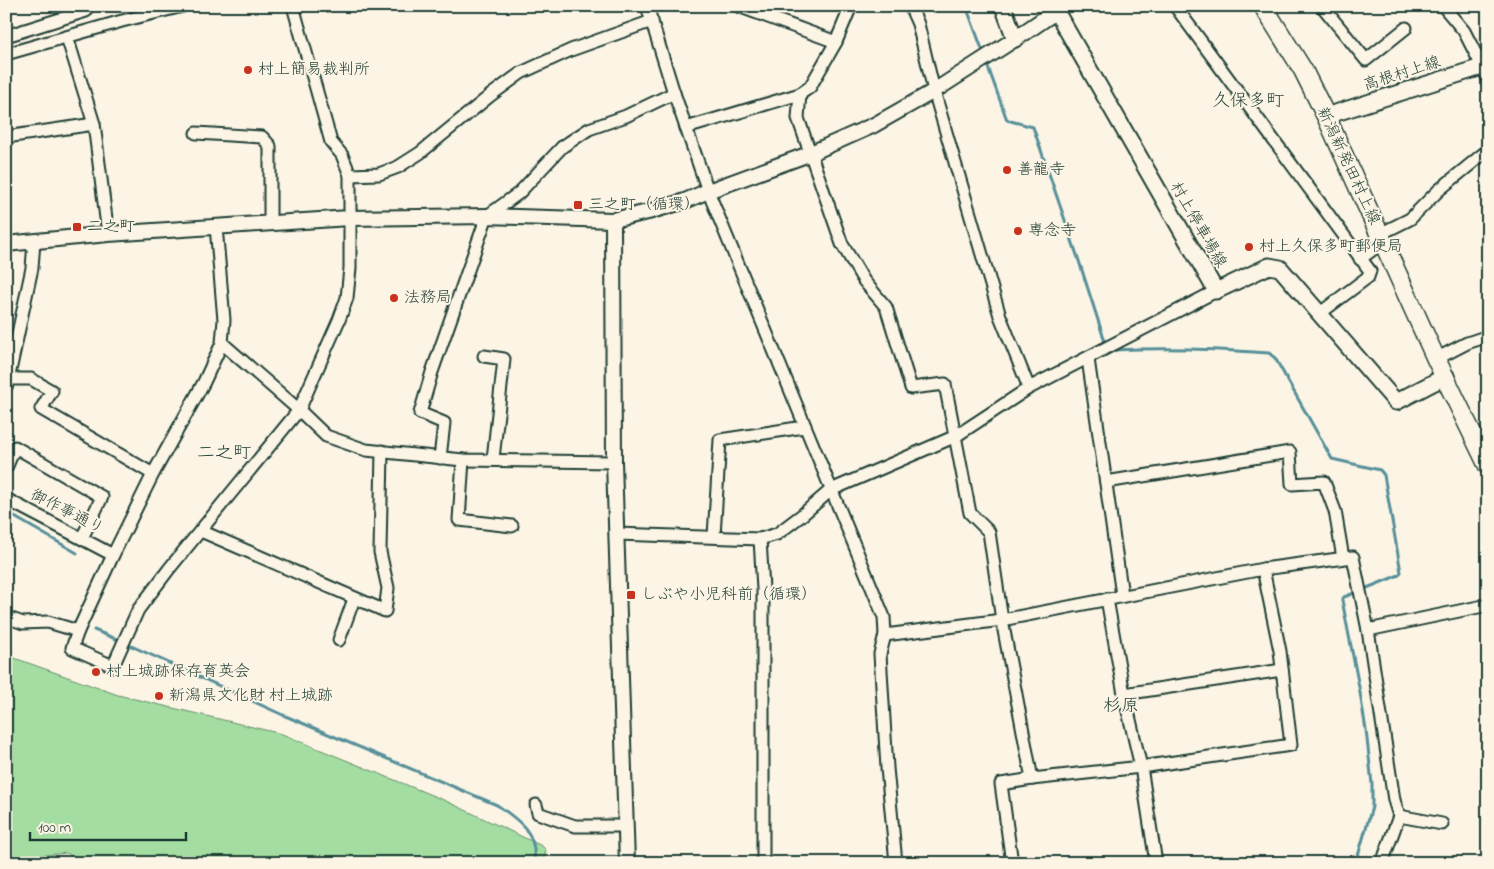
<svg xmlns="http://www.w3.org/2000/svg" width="1494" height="869" font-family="'Indie Flower','Klee One',sans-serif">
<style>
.green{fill:#a4dda1;stroke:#628d6a}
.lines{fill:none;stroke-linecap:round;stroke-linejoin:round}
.stream{stroke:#578f99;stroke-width:3}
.minor-casing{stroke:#1f3d34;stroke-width:15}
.tertiary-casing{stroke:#1f3d34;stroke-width:18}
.secondary-casing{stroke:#1f3d34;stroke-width:19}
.primary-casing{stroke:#1f3d34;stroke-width:21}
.minor{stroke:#fcf5e5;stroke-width:11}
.tertiary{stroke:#fcf5e5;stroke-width:14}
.secondary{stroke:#fcf5e5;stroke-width:15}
.primary{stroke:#fcf5e5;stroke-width:18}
.poi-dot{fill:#c8321e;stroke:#fcf5e5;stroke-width:2}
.labels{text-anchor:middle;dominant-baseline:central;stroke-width:4;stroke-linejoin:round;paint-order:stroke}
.poi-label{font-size:16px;fill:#1f3d34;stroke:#fcf5e5;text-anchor:start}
.street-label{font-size:16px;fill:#1f3d34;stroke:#fcf5e5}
.neighbourhood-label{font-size:18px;fill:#1f3d34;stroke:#fcf5e5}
</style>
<rect width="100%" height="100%" fill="#fcf5e5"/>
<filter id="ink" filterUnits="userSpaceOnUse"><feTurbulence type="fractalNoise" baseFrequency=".02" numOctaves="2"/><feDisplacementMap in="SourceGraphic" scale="10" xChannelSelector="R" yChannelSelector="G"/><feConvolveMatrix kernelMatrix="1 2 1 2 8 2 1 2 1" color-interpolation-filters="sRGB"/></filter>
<g filter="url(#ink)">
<!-- green -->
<polygon class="green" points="6,655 118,695 282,734 446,801 542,846 546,850 543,863 75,863 70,855 67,853 6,859"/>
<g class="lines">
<!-- stream -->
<g class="stream">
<polyline points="966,6 982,49"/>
<polyline points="988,67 1007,120 1033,127 1079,261 1105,342"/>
<path d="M1114,350C1168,347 1216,349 1269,353L1275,358L1332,459L1380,470L1384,475L1401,572L1399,575L1362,590"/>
<polyline points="6,512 77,553"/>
<polyline points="94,630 121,641"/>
<path d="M127,644L283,715L497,805C519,820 538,833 534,863"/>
<polyline points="1356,863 1372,807 1372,784 1366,730 1359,687 1342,600 1344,597 1357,592"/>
</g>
<defs>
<g id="minor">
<polyline points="647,6 674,93 708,191 884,617 885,635 880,654 887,768 896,863"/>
<polyline points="738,6 836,42"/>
<polyline points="910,6 918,24 934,91 1000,316 1029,388"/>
<polyline points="1175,6 1370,271 1368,277 1319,314"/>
<polyline points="1322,6 1366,60 1406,28"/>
<polyline points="1443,6 1464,31 1488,78"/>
<polyline points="6,36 86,11 87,6"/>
<polyline points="67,37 94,124 108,234"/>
<polyline points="6,54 122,21 183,6"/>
<polyline points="800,94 798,118 842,244 864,281 886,307 911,388 945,384 970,513 989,532 1002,620 1032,779 1141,767 1291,745 1280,651 1263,569"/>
<polyline points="686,128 800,94 810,87 836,42 851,6"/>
<polyline points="196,133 262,137 270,146 270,223"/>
<polyline points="6,137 94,124"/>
<polyline points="350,175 379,174 398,167 420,153 491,95 521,73 571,50 652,21"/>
<polyline points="216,226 224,320 222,343 204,382 153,474 113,555 78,631 72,648 113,666 138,610 169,569 299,410 339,320 347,298 350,268 350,175 342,155 331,142 293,6"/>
<polyline points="1380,234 1410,219 1439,190 1488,150"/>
<polyline points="1360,259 1383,242"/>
<polyline points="222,343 299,410 326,436 366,450 463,460 614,462"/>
<polyline points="484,356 504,359 493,459"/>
<polyline points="1088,359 1122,595"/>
<polyline points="1436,359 1467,343 1488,336"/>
<polyline points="8,379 31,379 52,391 41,409 153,474"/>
<polyline points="7,385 32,268 34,242"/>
<polyline points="440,458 444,423 420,413 432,372 487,216 519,193 562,147 589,129 626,116 674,93"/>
<polyline points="463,460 459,520 512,526"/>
<polyline points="6,468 15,447 102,497 82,538"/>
<polyline points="1106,482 1290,452 1292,484 1324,482 1335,511 1343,558"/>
<polyline points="6,499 113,555"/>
<polyline points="201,531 385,611 388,588 380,552 382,451"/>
<polyline points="617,534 760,539 777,534 802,515 831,490 956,436 1029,388 1216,291"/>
<polyline points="714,536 720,440 804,427"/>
<polyline points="760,539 763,589 763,863"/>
<polyline points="1107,599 1124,694 1141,767 1156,863"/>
<polyline points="6,617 23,623 48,622 78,631"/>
<polyline points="1368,630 1488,605"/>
<polyline points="885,635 1002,620 1263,569 1353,557 1368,630 1394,800 1399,816 1382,863"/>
<polyline points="339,640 354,599"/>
<polyline points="1124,694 1282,670"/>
<polyline points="536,805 538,813 575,826 625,826"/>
<polyline points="1399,816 1442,824"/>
<polyline points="1012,863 1001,784 1032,779"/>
</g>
<g id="tertiary">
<polyline points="613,220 614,462 627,863"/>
<polyline points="6,244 108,234 349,218 487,216 613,220 648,212 685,201 708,191 809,154 874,125 934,91 1015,39"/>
</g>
<g id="secondary">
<polyline points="1003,6 1015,39 1056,11 1216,291 1269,266 1280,268 1396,402 1446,376"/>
<polyline points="1326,116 1488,65"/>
</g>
<polyline id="primary" points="1263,6 1303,70 1326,116 1436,359 1488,466"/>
</defs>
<!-- minor casing -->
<use href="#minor" class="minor-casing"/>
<!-- tertiary casing -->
<use href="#tertiary" class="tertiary-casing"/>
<!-- secondary casing -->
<use href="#secondary" class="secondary-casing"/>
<!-- primary casing -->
<use href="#primary" class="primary-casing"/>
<!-- minor -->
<use href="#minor" class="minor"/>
<!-- tertiary -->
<use href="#tertiary" class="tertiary"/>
<!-- secondary -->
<use href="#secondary" class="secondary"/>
<!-- primary -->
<use href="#primary" class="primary"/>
</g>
</g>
<!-- markers -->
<g class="poi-dot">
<circle cx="248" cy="70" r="5"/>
<circle cx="1007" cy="170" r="5"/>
<rect x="573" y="200" width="10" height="10" rx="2.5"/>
<rect x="72" y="222" width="10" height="10" rx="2.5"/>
<circle cx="1018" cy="231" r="5"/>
<circle cx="1249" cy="247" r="5"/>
<circle cx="394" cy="298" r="5"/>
<rect x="626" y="590" width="10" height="10" rx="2.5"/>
<circle cx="96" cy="672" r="5"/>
<circle cx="159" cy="696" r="5"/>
</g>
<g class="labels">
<!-- poi labels -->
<g class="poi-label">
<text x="258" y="70">村上簡易裁判所</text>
<text x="1017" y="170">善龍寺</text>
<text x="588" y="205">三之町（循環）</text>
<text x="87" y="227">二之町</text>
<text x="1028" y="231">専念寺</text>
<text x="1259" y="247">村上久保多町郵便局</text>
<text x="404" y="298">法務局</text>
<text x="641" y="595">しぶや小児科前（循環）</text>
<text x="106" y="672">村上城跡保存育英会</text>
<text x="169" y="696">新潟県文化財 村上城跡</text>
</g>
<!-- street labels -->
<g class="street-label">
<text transform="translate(1402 74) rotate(-18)">高根村上線</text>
<text transform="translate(1348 166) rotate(65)">新潟新発田村上線</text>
<text transform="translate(1198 225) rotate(60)">村上停車場線</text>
<text transform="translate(67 512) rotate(27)">御作事通り</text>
</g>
<!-- neighbourhood labels -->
<g class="neighbourhood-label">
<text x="1248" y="102">久保多町</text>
<text x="224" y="454">二之町</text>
<text x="1121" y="707">杉原</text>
</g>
</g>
<!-- margin -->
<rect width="1494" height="869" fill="none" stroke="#fcf5e5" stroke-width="25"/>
<rect x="12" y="12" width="1469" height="844" fill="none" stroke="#1f3d34" stroke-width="2" filter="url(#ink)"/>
<!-- scale -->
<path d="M30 832v8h156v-8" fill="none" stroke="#1f3d34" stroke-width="2.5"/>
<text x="38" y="832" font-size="15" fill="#1f3d34" stroke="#fcf5e5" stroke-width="4" paint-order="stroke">100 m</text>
</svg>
